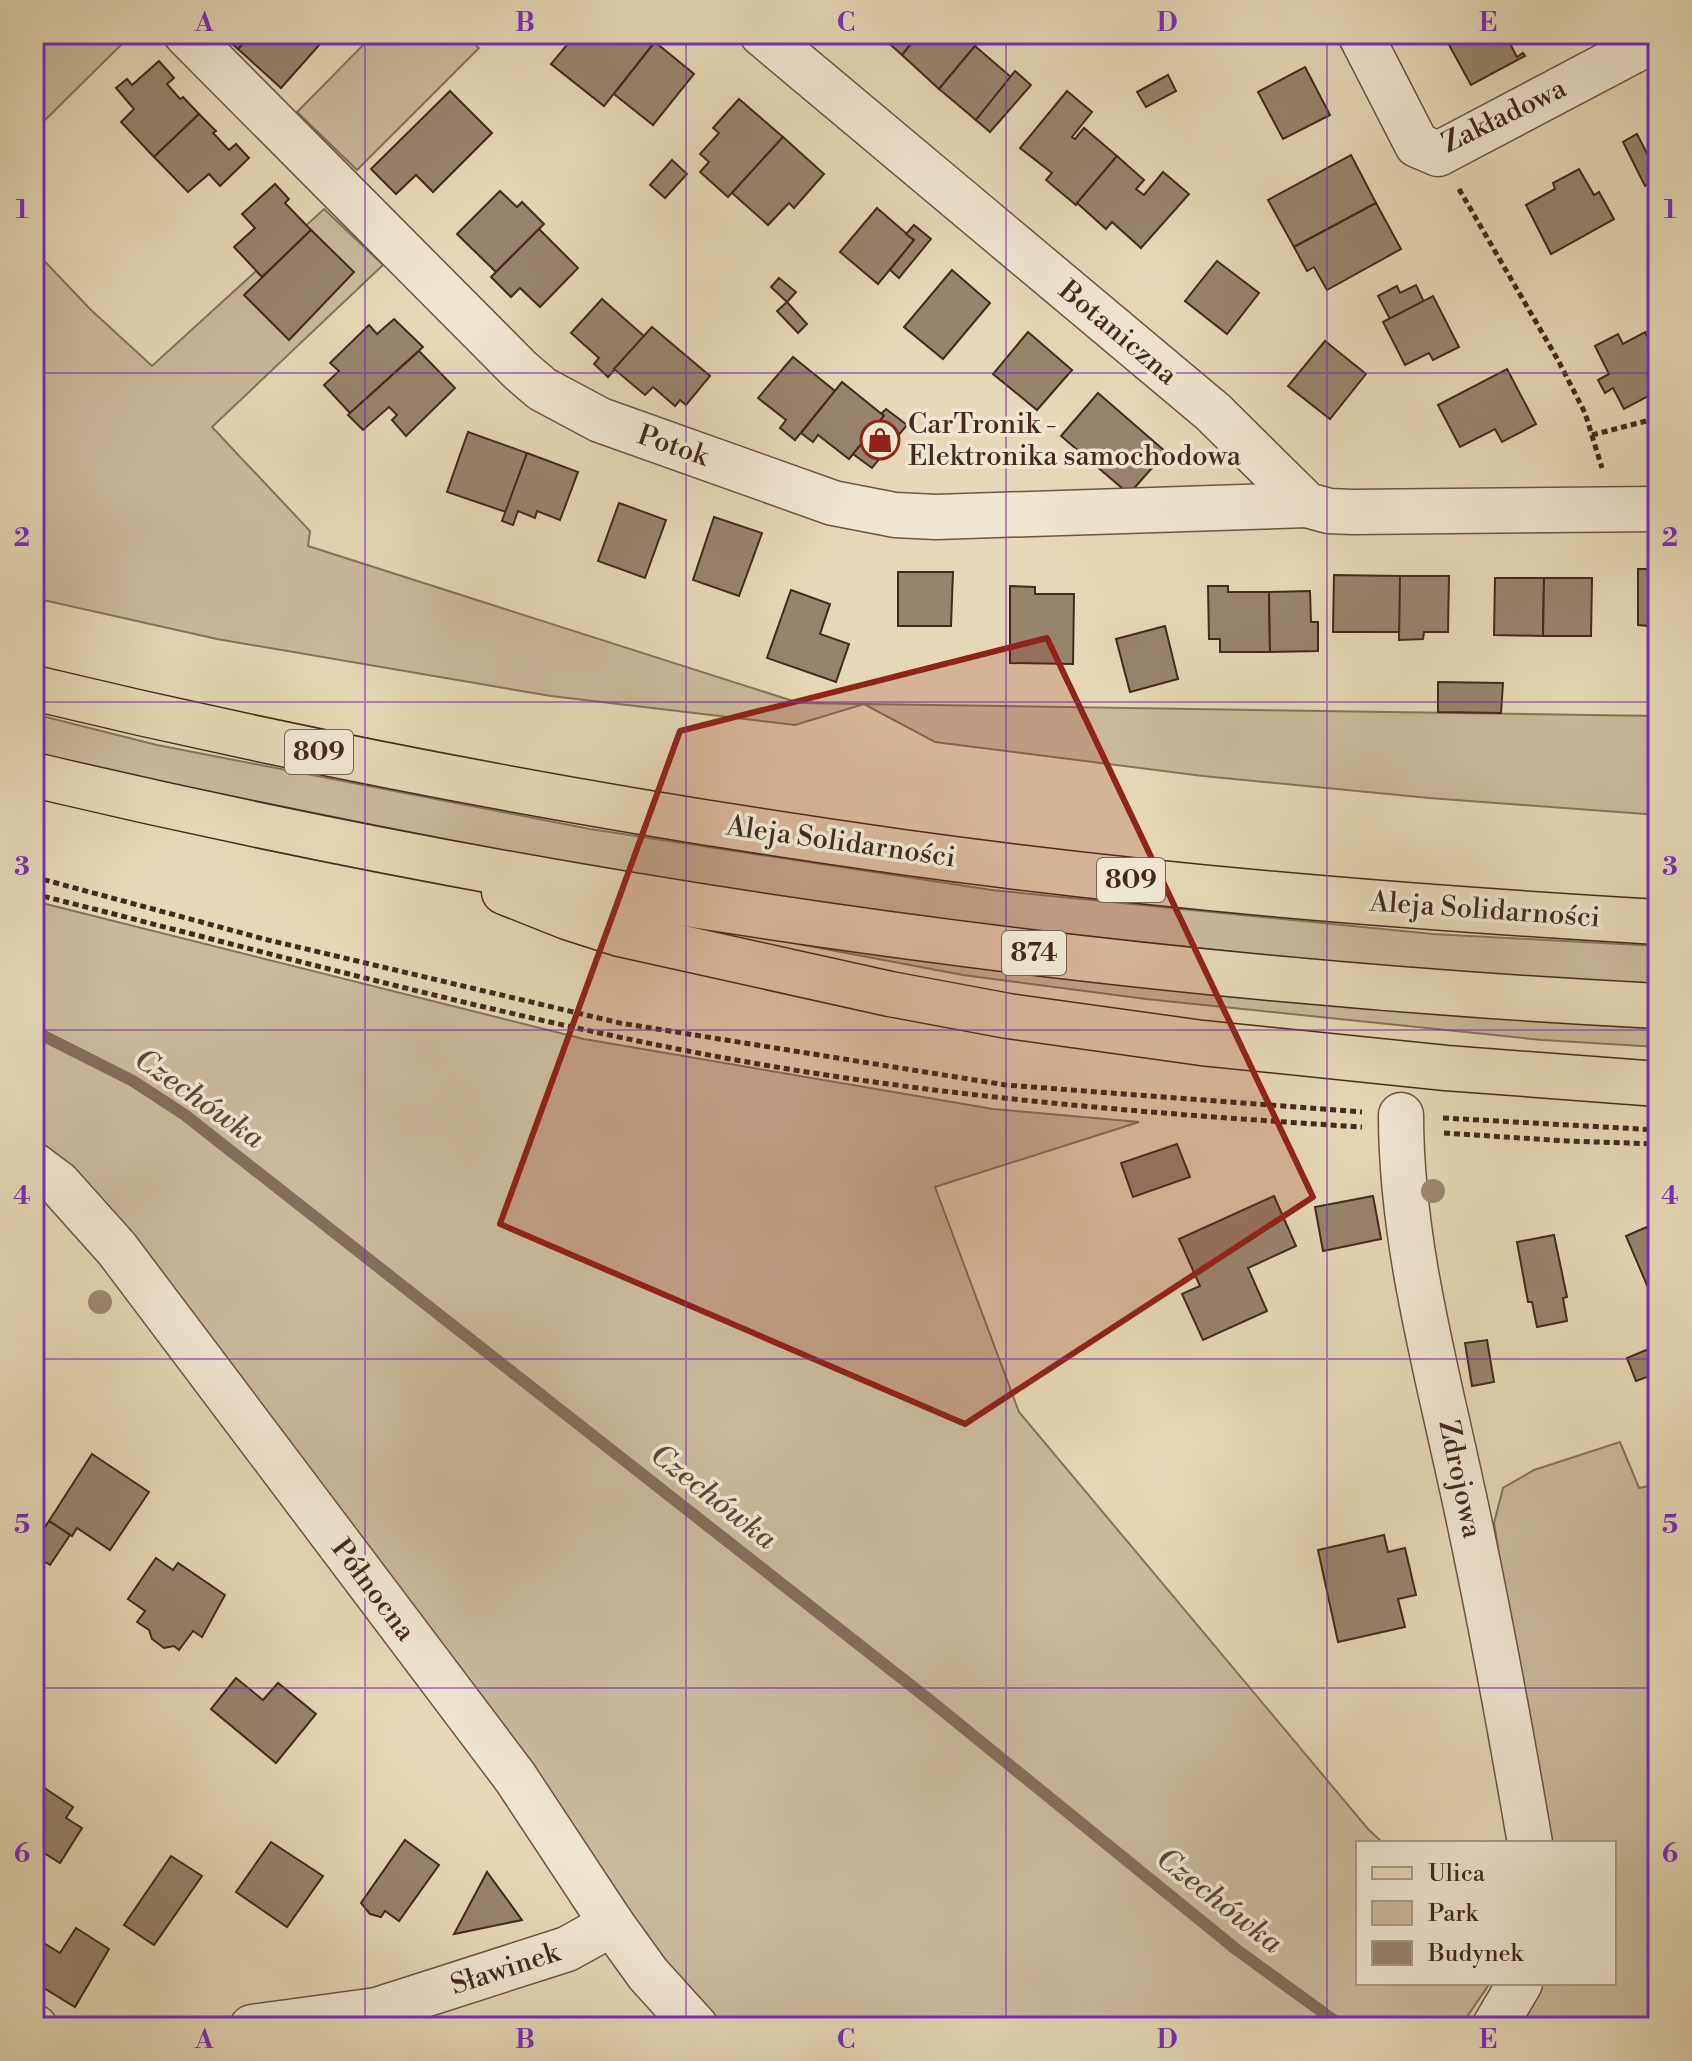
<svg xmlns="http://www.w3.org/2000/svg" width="1692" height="2061" font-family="'Libre Bodoni',serif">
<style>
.green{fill:#caba9c;stroke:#87725c;stroke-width:2}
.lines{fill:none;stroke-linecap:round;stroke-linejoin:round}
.stream{stroke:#846e5a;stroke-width:12}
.building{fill:#98846d;stroke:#44291d;stroke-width:2}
.minor-casing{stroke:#6c5543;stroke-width:47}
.major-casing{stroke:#44291d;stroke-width:47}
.path{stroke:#44291d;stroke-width:5;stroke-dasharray:6 4;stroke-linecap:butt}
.minor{stroke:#efe6d0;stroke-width:44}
.major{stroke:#e6d8b6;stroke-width:44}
.tree{fill:#9c8870}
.marked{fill:#8f2418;fill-opacity:0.2;stroke:#8f2418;stroke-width:6;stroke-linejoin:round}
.grid{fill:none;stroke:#7b2cbf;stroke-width:2;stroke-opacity:0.55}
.labels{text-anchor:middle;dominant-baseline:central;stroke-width:7;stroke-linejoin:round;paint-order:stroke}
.shield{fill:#efe6d0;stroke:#776253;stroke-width:2}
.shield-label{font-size:26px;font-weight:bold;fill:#44291d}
.street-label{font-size:28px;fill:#44291d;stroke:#efe6d0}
.poi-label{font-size:28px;fill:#44291d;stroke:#efe6d0;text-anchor:start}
.water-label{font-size:30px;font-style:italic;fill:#5f4636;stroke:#efe6d0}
.neatline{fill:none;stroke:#7b2cbf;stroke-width:3}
.grid-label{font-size:26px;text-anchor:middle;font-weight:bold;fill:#7b2cbf}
</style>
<rect width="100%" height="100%" fill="#e6d8b6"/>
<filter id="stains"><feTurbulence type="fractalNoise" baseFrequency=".0025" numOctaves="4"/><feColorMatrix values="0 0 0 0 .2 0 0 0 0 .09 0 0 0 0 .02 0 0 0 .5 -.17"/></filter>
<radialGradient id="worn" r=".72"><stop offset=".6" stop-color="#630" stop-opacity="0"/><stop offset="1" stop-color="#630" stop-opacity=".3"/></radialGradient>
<!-- green -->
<g class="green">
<polygon points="34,34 132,34 34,131"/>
<polygon points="374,34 463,34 479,48 357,170 297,112"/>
<polygon points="324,209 383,265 212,427 310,531 308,546 799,703 864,704 1658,716 1658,815 1429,798 1203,776 935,742 864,704 795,725 551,696 217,639 34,598 34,250 90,309 152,366"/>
<polygon points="34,714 157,745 590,829 992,890 1433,934 1658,946 1658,984 1430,973 871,913 595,870 34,756"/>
<polygon points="34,901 584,1039 993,1109 1139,1122 935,1187 1019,1412 1368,1829 1383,1843 1358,1843 1358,1983 1490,1983 1460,2027 709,2027 34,1149"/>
<polygon points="788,942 1231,994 1453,1014 1658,1028 1658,1047 1542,1040 1146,999 963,975"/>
<polygon points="1620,1442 1639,1488 1658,1484 1658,2027 1509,2027 1537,1983 1614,1983 1614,1843 1546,1843 1494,1523 1503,1488 1534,1470"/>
</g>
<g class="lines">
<!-- stream -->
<polyline class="stream" points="34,1031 133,1081 185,1115 932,1702 1237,1950 1343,2027"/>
</g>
<!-- building -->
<g class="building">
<polygon points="221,34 252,34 238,49"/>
<polygon points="252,34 329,34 281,88 238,49"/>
<polygon points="576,34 659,34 660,35 604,106 551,64"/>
<polygon points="888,34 919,34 902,55 884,39"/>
<polygon points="919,34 972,34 980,40 939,89 902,55"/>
<polygon points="1443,34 1518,34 1508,40 1517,57 1523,53 1525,56 1471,85"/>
<polygon points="655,42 694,74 653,125 614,94"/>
<polygon points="975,46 1011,77 976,120 939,89"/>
<polygon points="159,61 174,78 167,84 180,99 183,97 199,114 154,157 121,122 134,109 116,88 127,79 132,85"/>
<polygon points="1305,67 1330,115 1283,139 1258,92"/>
<polygon points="1015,71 1031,85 990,132 976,120"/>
<polygon points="1168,75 1176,91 1146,107 1137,92"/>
<polygon points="450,91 492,133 433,192 416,175 396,194 371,169"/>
<polygon points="1067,91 1092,112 1072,137 1075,139 1084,128 1117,156 1076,205 1046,180 1052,173 1020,148"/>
<polygon points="739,99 783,137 728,197 700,172 709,162 700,154 719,133 713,128"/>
<polygon points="199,114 216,131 213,133 229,150 236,144 249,158 220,186 209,174 188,192 154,157"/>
<polygon points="1637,134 1658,175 1658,179 1645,186 1623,142"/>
<polygon points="783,137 824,174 794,208 789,203 768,225 732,193"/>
<polygon points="1351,155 1376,203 1294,247 1268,200"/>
<polygon points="1117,156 1144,180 1136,189 1144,195 1163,172 1189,194 1141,248 1112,222 1106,229 1077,203"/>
<polygon points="672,160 687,174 665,198 650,185"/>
<polygon points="1579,169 1594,195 1599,192 1614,219 1551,254 1526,205 1555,189 1553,183"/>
<polygon points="275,184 289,199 285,203 311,230 262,277 234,247 255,228 242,214"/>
<polygon points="500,191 517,207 522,202 544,224 496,272 457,234"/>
<polygon points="1376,203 1401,249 1327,290 1314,267 1307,271 1294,247"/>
<polygon points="877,208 914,240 878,284 840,252"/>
<polygon points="914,225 931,239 899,278 890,270 914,240 906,234"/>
<polygon points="539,229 578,268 540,307 520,288 511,297 491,277"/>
<polygon points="311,230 354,272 289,340 244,295"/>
<polygon points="1217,261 1259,293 1227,334 1185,301"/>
<polygon points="952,270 990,303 943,359 904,327"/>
<polygon points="779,278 796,292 787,302 771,287"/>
<polygon points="1416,285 1424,302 1390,319 1378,296 1397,286 1400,293"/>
<polygon points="1433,296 1459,347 1433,360 1429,353 1405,365 1383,322"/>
<polygon points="602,299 644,336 608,377 594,364 599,358 571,333"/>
<polygon points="787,302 807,324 798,333 777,311"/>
<polygon points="394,319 423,347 350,413 324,385 339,371 330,363 369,325 377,334"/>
<polygon points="652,327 710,376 686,405 680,400 675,406 653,387 645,395 614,369"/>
<polygon points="1028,332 1072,370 1037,410 993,374"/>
<polygon points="1645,332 1658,357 1658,391 1624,409 1613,388 1605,393 1598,380 1609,374 1595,346 1618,334 1623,344"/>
<polygon points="1325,341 1366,374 1330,419 1288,386"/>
<polygon points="419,351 455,388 406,436 392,420 397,415 389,407 363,430 348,415"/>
<polygon points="793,357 835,391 795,440 780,428 786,420 758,398"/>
<polygon points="1507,369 1536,424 1502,442 1495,429 1460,447 1438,405"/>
<polygon points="842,382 884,416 849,459 818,435 813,442 801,433"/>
<polygon points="1098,393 1166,452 1129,494 1061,436"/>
<polygon points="886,409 907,425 872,468 853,454 884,416 882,413"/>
<polygon points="468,432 527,453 506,512 447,492"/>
<polygon points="527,453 578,472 560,520 537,511 535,518 518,511 513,525 502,521"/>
<polygon points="619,503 666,520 645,578 598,561"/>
<polygon points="714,517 762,533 739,596 693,580"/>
<polygon points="1638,569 1658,569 1658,643 1649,643 1649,626 1638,625"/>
<polygon points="898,572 953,572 951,626 898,626"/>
<polygon points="1334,575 1400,576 1400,632 1333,632"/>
<polygon points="1400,576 1449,576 1448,632 1424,632 1423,639 1399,640"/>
<polygon points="1495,578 1544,578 1543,636 1494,635"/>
<polygon points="1544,578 1592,578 1591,636 1543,636"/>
<polygon points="1010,586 1035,587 1035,594 1074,594 1073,664 1010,663"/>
<polygon points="1208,586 1228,586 1228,592 1269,592 1270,652 1220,652 1220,639 1209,639"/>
<polygon points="791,590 830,604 820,634 849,644 836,682 767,658"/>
<polygon points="1310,591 1311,622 1318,622 1318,651 1270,652 1269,592"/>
<polygon points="1165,626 1178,679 1130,692 1116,639"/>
<polygon points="1438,682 1503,683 1501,713 1438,712"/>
<polygon points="1177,1144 1190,1177 1133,1197 1121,1163"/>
<polygon points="1274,1196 1296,1246 1248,1268 1267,1311 1203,1340 1182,1294 1200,1286 1179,1239"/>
<polygon points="1373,1196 1381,1239 1323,1251 1315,1207"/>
<polygon points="1647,1227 1648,1231 1658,1227 1658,1311 1626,1236"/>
<polygon points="1554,1235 1567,1297 1563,1298 1567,1321 1537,1327 1532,1302 1528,1302 1517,1242"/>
<polygon points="1487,1340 1494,1382 1472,1386 1465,1343"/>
<polygon points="1658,1345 1658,1373 1636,1381 1627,1358"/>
<polygon points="92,1454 149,1492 110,1550 77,1528 72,1536 49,1521"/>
<polygon points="49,1521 70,1535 50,1565 34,1555 34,1544"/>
<polygon points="1384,1535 1388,1552 1405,1548 1416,1595 1398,1599 1405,1627 1338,1642 1318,1550"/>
<polygon points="156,1558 173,1570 178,1563 225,1595 202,1637 193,1631 179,1650 174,1646 164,1648 152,1639 149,1630 137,1622 145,1611 128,1599"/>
<polygon points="236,1678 263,1700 278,1683 316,1714 276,1763 211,1709"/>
<polygon points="34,1781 73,1807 66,1818 82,1828 60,1863 44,1853 41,1857 34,1853"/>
<polygon points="405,1840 439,1865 399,1921 385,1911 381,1917 370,1914 361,1903"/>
<polygon points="271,1842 323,1876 287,1927 236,1892"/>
<polygon points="171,1856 202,1876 154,1945 124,1925"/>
<polygon points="487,1872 522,1920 454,1934"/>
<polygon points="76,1928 109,1949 75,2007 34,1982 34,1944 37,1939 60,1953"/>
</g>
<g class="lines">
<defs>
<g id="minor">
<polyline points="186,34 520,370 542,389 600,420 833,503 895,515 936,517 1307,505"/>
<polyline points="762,34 1213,412 1307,505 1329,511 1352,512 1658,509"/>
<polyline points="1360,34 1417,145 1438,154 1658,38"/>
<path d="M1401,1115C1401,1238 1434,1360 1460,1479C1487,1600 1509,1721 1530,1843"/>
<polyline points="34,1165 58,1183 117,1249 515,1777 612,1924 648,1974 696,2027"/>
<polyline points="34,2027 35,2027"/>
<polyline points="252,2027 377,2010 567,1949 612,1924"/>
<polyline points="1494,2027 1520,1983"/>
</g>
<g id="major">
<path d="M34,688C321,757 610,811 902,852C1153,887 1405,907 1658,922"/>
<path d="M34,775C567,901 1111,978 1658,1006"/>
<polyline points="504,892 567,917 620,934 890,994 1008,1016 1202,1043 1446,1068 1658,1084"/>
</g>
</defs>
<!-- minor casing -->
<use href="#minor" class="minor-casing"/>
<!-- major casing -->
<use href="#major" class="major-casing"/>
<!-- path -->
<g class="path">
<polyline points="1459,189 1558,360 1585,413 1602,468"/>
<polyline points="1592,435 1658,418"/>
<polyline points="34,877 268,940 620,1023 1006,1085 1362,1112"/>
<path d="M34,894C284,956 534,1027 788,1069C977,1100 1170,1115 1362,1127"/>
<polyline points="1443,1118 1658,1130"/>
<polyline points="1444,1133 1567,1141 1658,1144"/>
</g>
<!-- minor -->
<use href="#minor" class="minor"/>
<!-- major -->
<use href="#major" class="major"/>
</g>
<!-- trees -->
<g class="tree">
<circle cx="1433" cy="1191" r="12"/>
<circle cx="100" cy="1302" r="12"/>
</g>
<!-- marked area -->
<path class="marked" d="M1047,638L1313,1197L965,1424L500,1224L680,731Z"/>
<!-- grid -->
<path class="grid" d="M365,34V2027M686,34V2027M1006,34V2027M1327,34V2027M34,373H1658M34,702H1658M34,1030H1658M34,1359H1658M34,1688H1658"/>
<!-- icons -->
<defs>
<symbol id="shop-ring" viewBox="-11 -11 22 22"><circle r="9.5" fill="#efe6d0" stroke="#8f2418" stroke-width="1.5"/><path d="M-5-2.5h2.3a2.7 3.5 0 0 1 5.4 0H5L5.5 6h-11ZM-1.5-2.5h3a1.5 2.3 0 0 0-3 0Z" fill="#8f2418"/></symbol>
</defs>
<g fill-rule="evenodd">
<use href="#shop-ring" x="858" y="418" width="44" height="44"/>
</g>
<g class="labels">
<!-- shield labels -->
<g class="shield">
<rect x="285" y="730" width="68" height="44" rx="6"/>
<rect x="1097" y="858" width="68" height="44" rx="6"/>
<rect x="1002" y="931" width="64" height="44" rx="6"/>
</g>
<g class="shield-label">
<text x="319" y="752">809</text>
<text x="1131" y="880">809</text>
<text x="1034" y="953">874</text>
</g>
<!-- street labels -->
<g class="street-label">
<text transform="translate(1504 116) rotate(-26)">Zakładowa</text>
<text transform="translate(1118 333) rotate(40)">Botaniczna</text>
<text transform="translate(673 446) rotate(19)">Potok</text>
<text transform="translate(841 842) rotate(8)">Aleja Solidarności</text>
<text transform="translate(1485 910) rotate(4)">Aleja Solidarności</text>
<text transform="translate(1460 1479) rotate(78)">Zdrojowa</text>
<text transform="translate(373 1590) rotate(53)">Północna</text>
<text transform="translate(505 1969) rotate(-18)">Sławinek</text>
</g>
<!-- poi labels -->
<g class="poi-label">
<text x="908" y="424">CarTronik -<tspan x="908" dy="32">Elektronika samochodowa</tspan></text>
</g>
<!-- water labels -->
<g class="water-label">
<text transform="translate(199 1099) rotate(35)">Czechówka</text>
<text transform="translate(713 1497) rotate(38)">Czechówka</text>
<text transform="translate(1219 1901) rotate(38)">Czechówka</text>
</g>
</g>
<!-- margin -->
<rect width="1692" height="2061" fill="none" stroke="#e6d8b6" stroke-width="88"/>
<!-- legend -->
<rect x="1356" y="1841" width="260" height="144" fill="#efe6d0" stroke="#ab9a88" stroke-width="2"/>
<rect x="1372" y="1867" width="40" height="12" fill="#e6d8b6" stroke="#ab9a88" stroke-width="2"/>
<text x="1428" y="1881" font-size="24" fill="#44291d">Ulica</text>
<rect x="1372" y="1901" width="40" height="24" fill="#caba9c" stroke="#ab9a88" stroke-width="2"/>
<text x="1428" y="1921" font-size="24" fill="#44291d">Park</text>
<rect x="1372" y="1941" width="40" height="24" fill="#98846d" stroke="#ab9a88" stroke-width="2"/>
<text x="1428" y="1961" font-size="24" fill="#44291d">Budynek</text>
<rect x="44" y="44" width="1604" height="1973" class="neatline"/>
<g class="grid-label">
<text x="204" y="31">A</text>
<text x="525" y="31">B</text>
<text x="846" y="31">C</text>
<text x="1167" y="31">D</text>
<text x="1488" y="31">E</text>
<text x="22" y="218">1</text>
<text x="1670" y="218">1</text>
<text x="22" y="546">2</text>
<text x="1670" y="546">2</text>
<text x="22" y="875">3</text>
<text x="1670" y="875">3</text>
<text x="22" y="1204">4</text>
<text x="1670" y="1204">4</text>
<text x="22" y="1533">5</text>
<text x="1670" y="1533">5</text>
<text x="22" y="1862">6</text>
<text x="1670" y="1862">6</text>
<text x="204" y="2048">A</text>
<text x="525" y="2048">B</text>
<text x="846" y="2048">C</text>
<text x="1167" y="2048">D</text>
<text x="1488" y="2048">E</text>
</g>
<rect width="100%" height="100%" filter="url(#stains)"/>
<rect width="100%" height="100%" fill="url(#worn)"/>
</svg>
